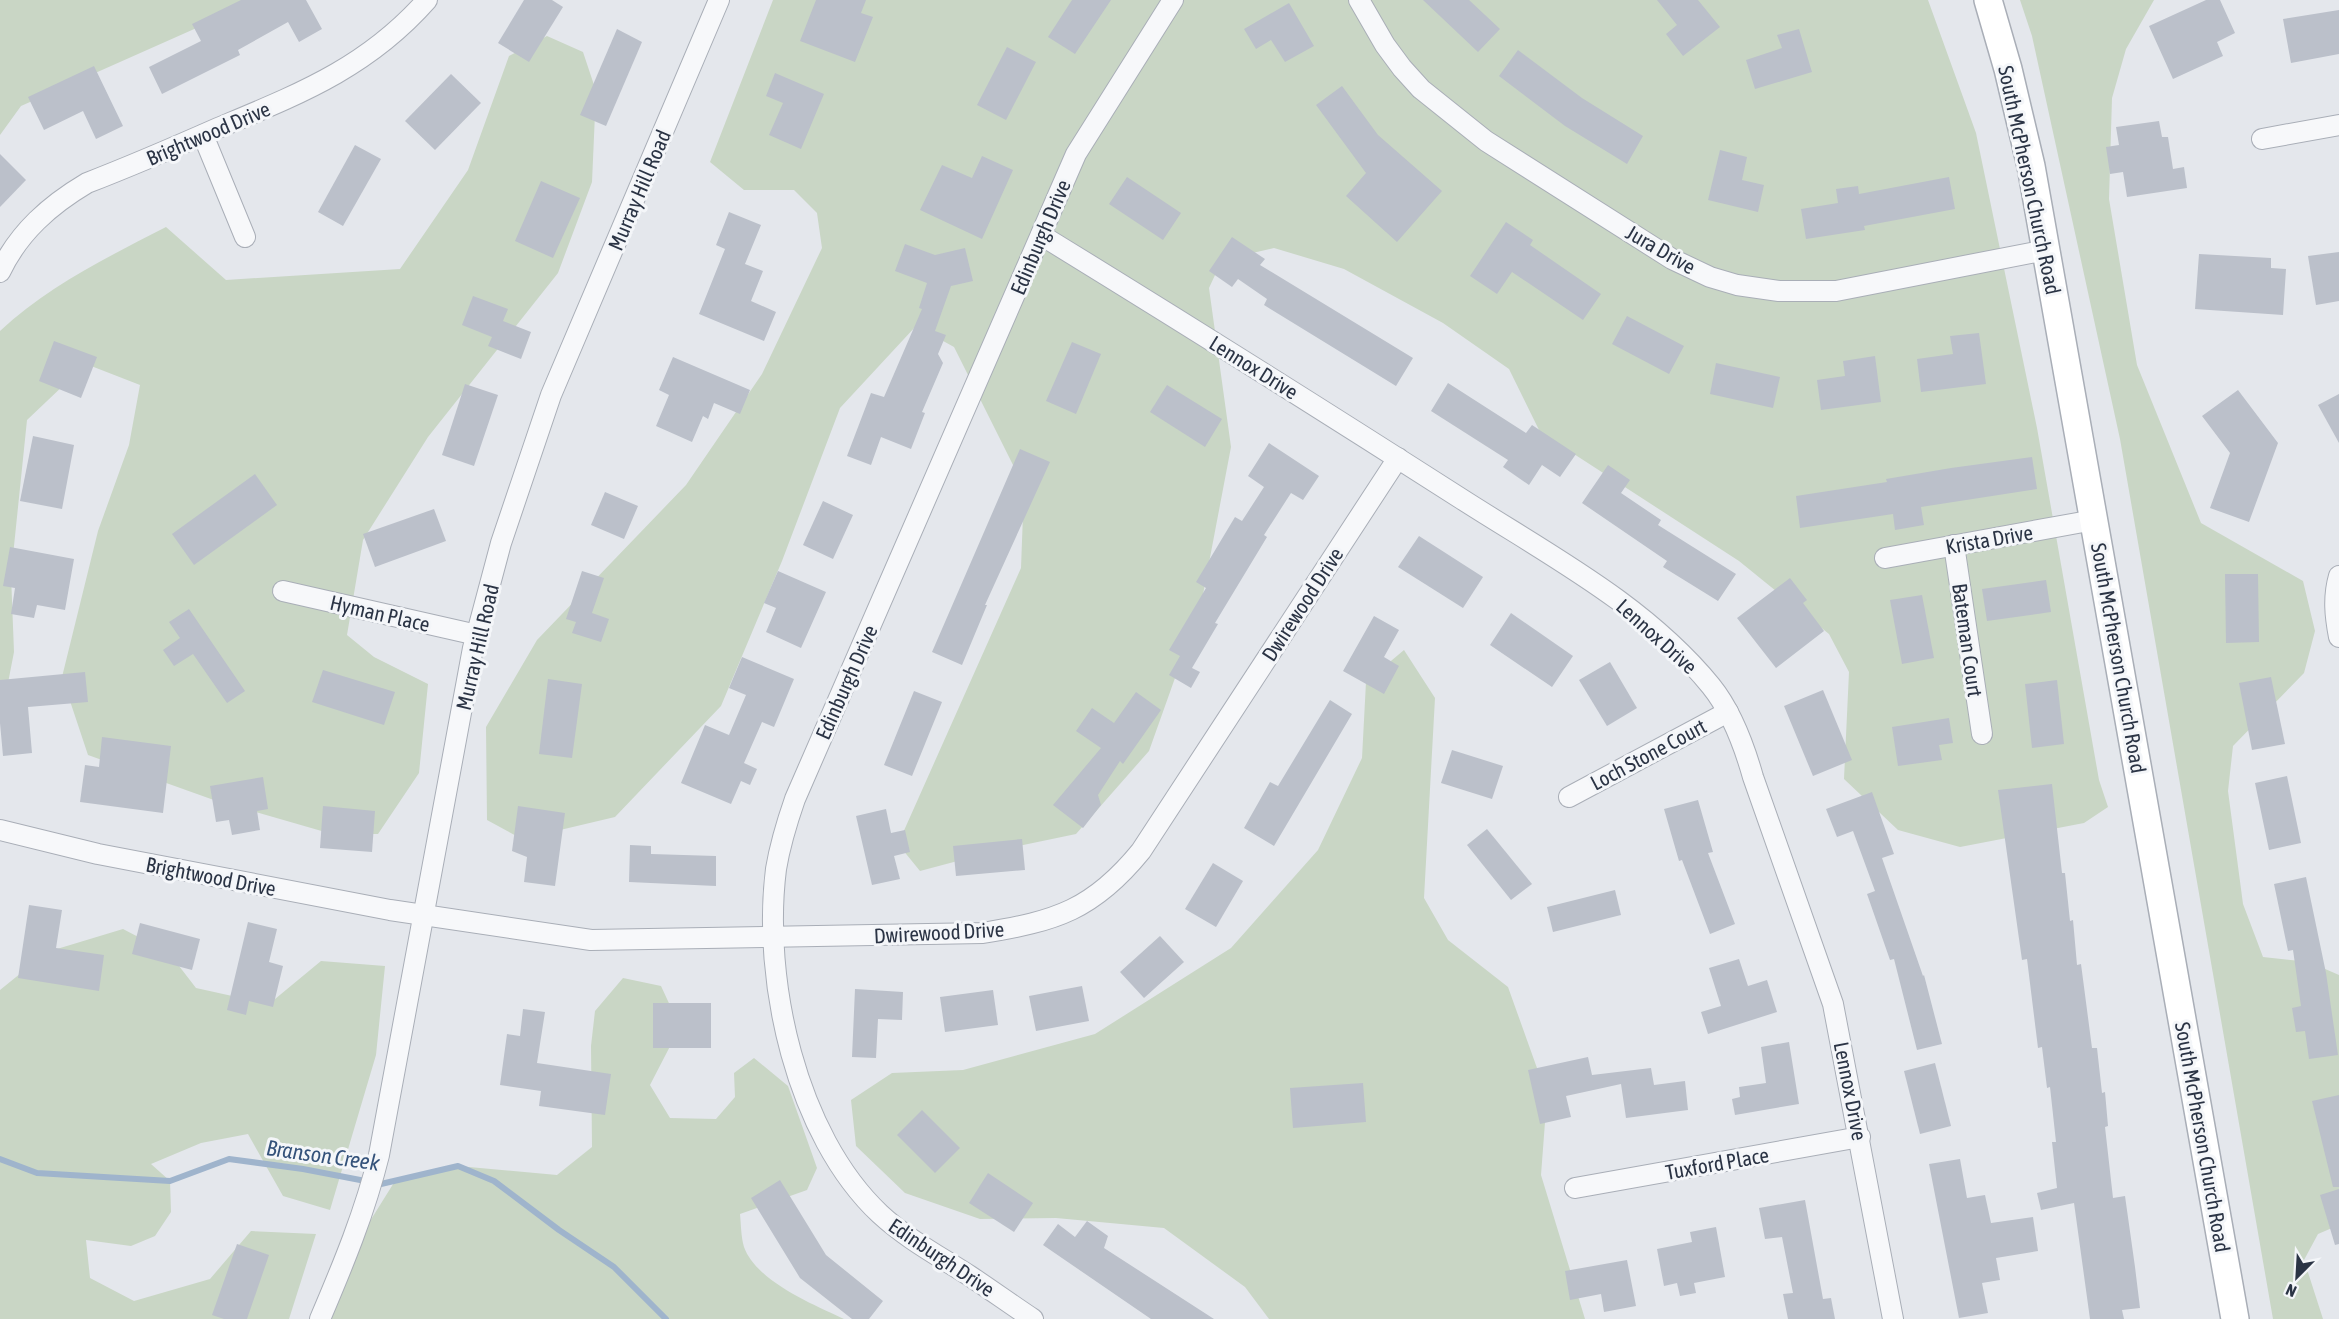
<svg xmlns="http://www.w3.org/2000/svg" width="2339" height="1319" font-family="'Asap Condensed',sans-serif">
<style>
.green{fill:#c9d6c5}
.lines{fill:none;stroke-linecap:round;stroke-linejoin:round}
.stream{stroke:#9fb4cc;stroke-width:6}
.building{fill:#bbc0ca}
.minor-casing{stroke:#a9aeb7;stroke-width:22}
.secondary-casing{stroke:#a9aeb7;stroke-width:30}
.minor{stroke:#f7f8fa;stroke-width:20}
.secondary{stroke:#fff;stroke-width:27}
.labels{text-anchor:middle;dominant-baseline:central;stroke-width:6;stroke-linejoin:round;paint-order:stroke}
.street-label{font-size:21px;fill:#2b3445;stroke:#f4f6f9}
.water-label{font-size:22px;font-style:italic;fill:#34527a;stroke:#f4f6f9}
</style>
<rect width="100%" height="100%" fill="#e4e7ec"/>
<!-- green -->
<g class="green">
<polygon points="0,0 252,0 228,14 21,106 0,135"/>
<polygon points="773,0 1928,0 1976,133 2037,428 2099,780 2108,807 2084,823 1960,847 1898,830 1844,779 1849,672 1829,634 1739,561 1540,432 1509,369 1443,323 1344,269 1274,248 1222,260 1209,288 1231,447 1201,605 1149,751 1076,834 995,851 920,871 898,844 1021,568 1024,487 954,347 916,326 840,408 782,561 721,706 615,817 522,839 487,820 486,727 537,640 686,485 762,374 822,248 817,213 794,190 744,190 710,162"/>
<polygon points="2020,0 2154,0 2126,49 2112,98 2109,199 2137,365 2201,523 2303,581 2315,631 2304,673 2233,746 2228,791 2243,904 2263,957 2309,962 2339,975 2339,1225 2318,1234 2304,1260 2323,1319 2273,1319 2120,439 2032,36"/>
<path d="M547,36L583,52L596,91L592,182L558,273L428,437L363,540L347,635L374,657L428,684L419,773L378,834H332L211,799L88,755L62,677L98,531L129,445L140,385L86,364L27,420L11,575L14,652L0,724V331C48,286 108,257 166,227L226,280L400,269L468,170L509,56Z"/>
<polygon points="1404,650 1435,698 1424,898 1448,940 1508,987 1547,1096 1541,1175 1585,1319 1269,1319 1245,1287 1164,1228 1056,1218 980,1219 905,1193 856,1146 851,1100 892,1073 963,1070 1095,1034 1231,948 1318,850 1362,758 1366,682"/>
<polygon points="123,929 169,953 196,988 269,1004 321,961 385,966 376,1055 330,1210 283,1196 248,1134 201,1143 151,1164 170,1181 171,1212 155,1236 131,1246 86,1240 90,1278 134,1301 210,1279 251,1231 316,1234 289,1319 0,1319 0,990 47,952"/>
<path d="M623,978L661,986L680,1027L650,1085L670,1118L716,1119L735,1097L734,1073L754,1058L788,1086L817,1168L807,1190L740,1214C741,1224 741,1237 744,1247C756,1281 814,1305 844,1319H319L327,1290L395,1181L458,1166L557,1175L592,1147L591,1046L595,1011Z"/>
</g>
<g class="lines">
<!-- stream -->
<polyline class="stream" points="0,1159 37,1173 170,1181 229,1159 303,1169 381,1184 458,1166 494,1181 559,1230 614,1267 666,1319"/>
</g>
<!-- building -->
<g class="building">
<polygon points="241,0 306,0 322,29 299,42 288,22 238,50 240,55 162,94 149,67 201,41 192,24"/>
<polygon points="524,0 552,0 563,7 529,62 498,43"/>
<polygon points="816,0 866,0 861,13 873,17 855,62 800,41"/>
<polygon points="1072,0 1111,0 1075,54 1048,37"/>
<polygon points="1423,0 1469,0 1500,29 1478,52"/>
<polygon points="1657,0 1698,0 1720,27 1683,56 1666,34 1677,25"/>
<polygon points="2206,0 2220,0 2235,33 2217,42 2223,56 2173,79 2149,26"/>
<polygon points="1289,3 1314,46 1285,62 1271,40 1256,49 1244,29"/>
<polygon points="2339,10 2339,54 2291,63 2283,19"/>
<polygon points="617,29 642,42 606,126 580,115"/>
<polygon points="1799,29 1812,72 1755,89 1746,60 1782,48 1777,35"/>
<polygon points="1007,47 1036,62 1006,120 977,105"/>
<polygon points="1518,50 1582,98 1643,136 1627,164 1565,126 1499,76"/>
<polygon points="94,66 123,126 96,139 83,111 44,130 28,97"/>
<polygon points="775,73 824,94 801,149 769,135 783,103 766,96"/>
<polygon points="451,74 481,103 435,150 405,121"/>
<polygon points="1342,86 1378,135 1442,191 1397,242 1346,196 1366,173 1316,105"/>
<polygon points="2159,121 2162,137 2168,137 2173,169 2184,167 2187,188 2127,197 2123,172 2110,174 2106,147 2119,145 2116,127"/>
<polygon points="355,145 381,159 343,226 318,212"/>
<polygon points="1720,150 1747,157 1742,180 1764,185 1758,212 1708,200"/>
<polygon points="0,154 26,180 0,207"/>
<polygon points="982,156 1013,170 982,239 920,210 942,165 972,178"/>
<polygon points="1127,177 1181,213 1163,240 1109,204"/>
<polygon points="1949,177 1955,209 1864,226 1865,230 1806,239 1801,209 1838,203 1836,189 1858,186 1859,194"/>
<polygon points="541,181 580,198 553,258 515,241"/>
<polygon points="729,212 761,225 745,264 763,271 751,301 776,312 764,341 699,314 725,249 716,245"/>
<polygon points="1506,222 1533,240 1530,245 1601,294 1583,320 1512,272 1497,294 1470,276"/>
<polygon points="1232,237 1265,259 1260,265 1413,358 1396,386 1264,305 1267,299 1238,279 1232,287 1209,271"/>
<polygon points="905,244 935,255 965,248 973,281 951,286 935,331 946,335 938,354 943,363 922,412 925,413 911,449 881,437 871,465 847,456 871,393 884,397 922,309 919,308 927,283 895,271"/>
<polygon points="2339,252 2339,301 2316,305 2308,256"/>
<polygon points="2199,254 2271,258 2271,268 2286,269 2283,315 2195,309"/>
<polygon points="473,296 508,309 503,321 531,332 521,359 488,346 492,337 462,325"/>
<polygon points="1627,316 1684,346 1669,374 1612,344"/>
<polygon points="1979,333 1986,384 1921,392 1917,359 1953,354 1950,336"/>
<polygon points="54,341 97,357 81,398 39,381"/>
<polygon points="1072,342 1101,354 1076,414 1046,401"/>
<polygon points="1875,356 1881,402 1821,410 1817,380 1845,376 1843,361"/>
<polygon points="673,357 750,390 740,414 714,403 708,419 703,416 692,442 656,426 669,395 659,390"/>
<polygon points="1716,363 1780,377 1773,408 1710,394"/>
<polygon points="1448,383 1526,433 1532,425 1576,454 1560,477 1542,465 1529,485 1503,467 1508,460 1431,411"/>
<polygon points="465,384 498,395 474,466 442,455"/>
<polygon points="1167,385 1222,419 1205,447 1150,412"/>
<polygon points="2238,390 2278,443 2249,522 2210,508 2230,453 2202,416"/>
<polygon points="2339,394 2339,443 2318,405"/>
<polygon points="33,436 74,445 62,509 20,501"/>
<polygon points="1269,443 1319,476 1303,500 1291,493 1264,535 1267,537 1215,623 1218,624 1192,668 1200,672 1191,688 1169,675 1180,656 1169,650 1206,588 1196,582 1235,517 1242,521 1264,487 1248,476"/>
<polygon points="1020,449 1050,462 985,605 987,605 962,665 932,652"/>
<polygon points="2032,457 2037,489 1921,507 1924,525 1895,530 1893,514 1800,528 1796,496 1887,482 1886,479 1951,468"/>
<polygon points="1608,465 1630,480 1621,493 1661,520 1658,525 1736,574 1718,601 1663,567 1667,561 1582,503"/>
<polygon points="255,474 277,505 194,565 172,534"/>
<polygon points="605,492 638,506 624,539 591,525"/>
<polygon points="823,501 853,515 833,559 803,545"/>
<polygon points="434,509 446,541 375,567 363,534"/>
<polygon points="1419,536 1483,577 1463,608 1398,567"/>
<polygon points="10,547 74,559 65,610 37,605 34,618 11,614 15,588 3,586"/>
<polygon points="582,571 604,578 592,613 609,619 601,642 572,633 576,622 566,619"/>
<polygon points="778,571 826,592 801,648 766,632 776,608 764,603"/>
<polygon points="2225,574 2258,574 2259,642 2226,643"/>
<polygon points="1790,578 1807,600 1803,603 1824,631 1776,668 1737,618"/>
<polygon points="2046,580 2051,612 1987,621 1982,589"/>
<polygon points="1922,595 1934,658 1902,664 1890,600"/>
<polygon points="189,609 245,691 227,703 193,654 174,666 163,650 180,638 169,622"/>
<polygon points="1511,613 1573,656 1552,687 1490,645"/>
<polygon points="1374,616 1399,630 1384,657 1399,666 1384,694 1343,671"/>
<polygon points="742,657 794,679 774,727 762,722 744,763 757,769 750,785 741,781 731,804 681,783 705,725 729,735 746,695 729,688"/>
<polygon points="1610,662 1637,708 1607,726 1579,680"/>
<polygon points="323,670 395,692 384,725 312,702"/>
<polygon points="85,672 88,702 28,707 32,753 3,756 0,723 0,680"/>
<polygon points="2271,677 2285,744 2252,750 2239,683"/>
<polygon points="548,679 582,684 572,758 539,754"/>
<polygon points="2057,680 2064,744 2032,748 2025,684"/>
<polygon points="1823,690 1852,760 1813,776 1784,706"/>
<polygon points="914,691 942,702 912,776 884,765"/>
<polygon points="1136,692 1161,710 1123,764 1120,761 1098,795 1101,805 1083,828 1053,805 1101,748 1076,731 1092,708 1114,723"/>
<polygon points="1330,700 1352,714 1274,846 1244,828 1270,782 1278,786"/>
<polygon points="1949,718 1953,743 1939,745 1942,760 1898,766 1892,727"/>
<polygon points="102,737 171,746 163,813 80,802 85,765 99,767"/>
<polygon points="1452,750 1503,766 1492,799 1441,783"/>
<polygon points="2287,776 2301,843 2269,850 2255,783"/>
<polygon points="263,777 268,809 257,811 260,830 232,835 229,820 216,822 210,786"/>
<polygon points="2052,784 2062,873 2065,873 2070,921 2073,920 2077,965 2081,964 2092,1048 2097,1048 2102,1093 2105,1092 2108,1126 2105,1127 2113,1198 2125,1196 2135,1267 2140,1308 2122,1310 2124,1319 2090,1319 2074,1203 2041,1210 2037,1193 2057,1188 2052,1142 2056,1142 2050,1087 2047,1088 2042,1047 2038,1048 2027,959 2022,960 1998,790"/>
<polygon points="1872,792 1894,854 1882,858 1923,976 1924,975 1942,1044 1917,1050 1894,959 1890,960 1867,894 1875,891 1853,831 1837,837 1826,809"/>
<polygon points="1698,800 1713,852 1708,853 1735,924 1710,934 1682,860 1679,861 1664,809"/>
<polygon points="323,806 375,811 372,852 320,848"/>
<polygon points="518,806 565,813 555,886 524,882 527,857 512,851"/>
<polygon points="886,809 891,833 905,830 910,852 894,856 900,879 872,885 856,816"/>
<polygon points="1487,829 1532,884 1511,900 1467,845"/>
<polygon points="1022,839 1025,870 956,876 953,846"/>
<polygon points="630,845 651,846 651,854 716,856 716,886 629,882"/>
<polygon points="1213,863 1243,881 1216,927 1185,909"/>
<polygon points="2306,877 2326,973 2338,1055 2309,1059 2305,1031 2296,1032 2292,1008 2301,1006 2293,950 2288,951 2274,884"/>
<polygon points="1615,890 1621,915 1553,932 1547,907"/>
<polygon points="29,905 62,910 56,948 104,955 99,991 18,978"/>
<polygon points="248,922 277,929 269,962 283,966 273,1007 249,1001 246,1015 227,1010"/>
<polygon points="140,923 200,939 192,970 132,954"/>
<polygon points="1160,936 1184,962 1144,998 1120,972"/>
<polygon points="1739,959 1748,986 1767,980 1777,1012 1708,1034 1701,1012 1721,1006 1709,968"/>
<polygon points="1082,986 1089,1021 1036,1031 1029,996"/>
<polygon points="855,989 903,992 902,1020 878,1019 876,1058 852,1057"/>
<polygon points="993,990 998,1025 945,1032 940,997"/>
<rect x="653" y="1003" width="58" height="45"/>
<polygon points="523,1009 545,1012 537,1063 611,1074 605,1115 539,1106 541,1091 500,1085 507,1034 520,1036"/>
<polygon points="1789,1042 1799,1104 1735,1115 1732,1099 1740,1097 1739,1087 1766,1083 1761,1047"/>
<polygon points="1588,1057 1592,1075 1651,1068 1654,1085 1685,1081 1688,1110 1626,1118 1621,1084 1566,1096 1571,1117 1540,1124 1528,1070"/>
<polygon points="1935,1063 1951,1126 1920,1134 1904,1071"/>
<polygon points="1363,1083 1366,1122 1293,1128 1290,1088"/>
<polygon points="2339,1095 2339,1187 2333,1187 2312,1101"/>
<polygon points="922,1110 960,1148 935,1173 897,1135"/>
<polygon points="1960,1159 1967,1198 1985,1195 1991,1223 2033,1217 2038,1251 1996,1258 2000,1280 1982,1283 1988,1313 1959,1318 1929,1164"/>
<polygon points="988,1173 1033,1203 1014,1232 969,1203"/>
<polygon points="780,1180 826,1255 883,1301 869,1319 852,1319 800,1278 751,1198"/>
<polygon points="2339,1189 2339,1244 2335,1245 2320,1195"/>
<polygon points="1805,1200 1823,1299 1831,1298 1835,1319 1788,1319 1783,1294 1793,1293 1782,1237 1765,1239 1759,1208"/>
<polygon points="1087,1221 1108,1236 1104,1248 1214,1319 1151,1319 1043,1245 1058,1224 1075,1237"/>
<polygon points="1716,1227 1725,1277 1694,1283 1696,1293 1680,1296 1677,1283 1664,1286 1657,1249 1692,1242 1690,1232"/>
<polygon points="237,1244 269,1255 247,1319 224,1319 212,1315"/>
<polygon points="1627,1260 1636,1306 1604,1312 1601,1294 1570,1300 1565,1271"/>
</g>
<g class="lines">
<defs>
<g id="minor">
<polyline points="1359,0 1385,45 1402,68 1421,89 1486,141 1672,259 1710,277 1737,285 1779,291 1836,291 2046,250"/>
<polyline points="203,135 245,237"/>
<polyline points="2262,139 2339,125"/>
<path d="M1041,235C1181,321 1321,409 1460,498C1547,554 1644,604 1711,686C1732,712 1744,745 1753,777L1833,1004L1893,1319"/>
<path d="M0,272C19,232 50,205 87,183C131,166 175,147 218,128C299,94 367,68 427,0"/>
<polyline points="1954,545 1982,734"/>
<polyline points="1885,558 2094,520"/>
<path d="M2339,576C2333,597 2335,616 2339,637"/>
<polyline points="283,591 477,635"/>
<polyline points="1569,797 1728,712"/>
<path d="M0,830L98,854L390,910L591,940L983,933C1056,921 1093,910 1141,851L1398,458"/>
<polyline points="1575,1188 1860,1137"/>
<path d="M320,1319C343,1265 365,1212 379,1155L473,648L501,543L551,395L719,0"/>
<path d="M1033,1319C1012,1305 991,1290 970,1276C939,1256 907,1239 880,1214C796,1135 762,980 776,869C780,845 787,822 795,799L1076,154L1173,0"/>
</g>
<polyline id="secondary" points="1988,0 2008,69 2031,166 2235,1319"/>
</defs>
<!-- minor casing -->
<use href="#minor" class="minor-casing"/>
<!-- secondary casing -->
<use href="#secondary" class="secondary-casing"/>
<!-- minor -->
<use href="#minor" class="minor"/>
<!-- secondary -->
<use href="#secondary" class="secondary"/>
</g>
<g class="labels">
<!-- street labels -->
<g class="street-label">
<text transform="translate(208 133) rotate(-23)">Brightwood Drive</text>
<text transform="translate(2030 180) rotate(78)">South McPherson Church Road</text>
<text transform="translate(639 190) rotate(-67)">Murray Hill Road</text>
<text transform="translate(1040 237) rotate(-67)">Edinburgh Drive</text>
<text transform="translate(1661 249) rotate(30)">Jura Drive</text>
<text transform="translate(1254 367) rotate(32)">Lennox Drive</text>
<text transform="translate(1989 539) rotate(-10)">Krista Drive</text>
<text transform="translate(1302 604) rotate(-57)">Dwirewood Drive</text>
<text transform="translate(380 613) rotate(13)">Hyman Place</text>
<text transform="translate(1657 636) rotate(42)">Lennox Drive</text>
<text transform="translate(1968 640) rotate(82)">Bateman Court</text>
<text transform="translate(477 647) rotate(-77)">Murray Hill Road</text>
<text transform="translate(2119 658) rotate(80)">South McPherson Church Road</text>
<text transform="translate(846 682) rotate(-66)">Edinburgh Drive</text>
<text transform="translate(1648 754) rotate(-28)">Loch Stone Court</text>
<text transform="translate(211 876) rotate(11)">Brightwood Drive</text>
<text transform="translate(939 932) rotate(-3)">Dwirewood Drive</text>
<text transform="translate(1851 1091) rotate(79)">Lennox Drive</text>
<text transform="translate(2203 1137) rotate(80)">South McPherson Church Road</text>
<text transform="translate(1717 1163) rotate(-10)">Tuxford Place</text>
<text transform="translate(942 1257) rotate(34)">Edinburgh Drive</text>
</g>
<!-- water labels -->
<g class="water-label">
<text transform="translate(323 1155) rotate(8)">Branson Creek</text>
</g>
</g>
<!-- north arrow -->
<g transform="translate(2297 1277) rotate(204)" stroke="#f4f6f9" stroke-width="4.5" paint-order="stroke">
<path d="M0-4.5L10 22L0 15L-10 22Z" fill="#2b3445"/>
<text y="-9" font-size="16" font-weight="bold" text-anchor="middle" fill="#2b3445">N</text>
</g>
</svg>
